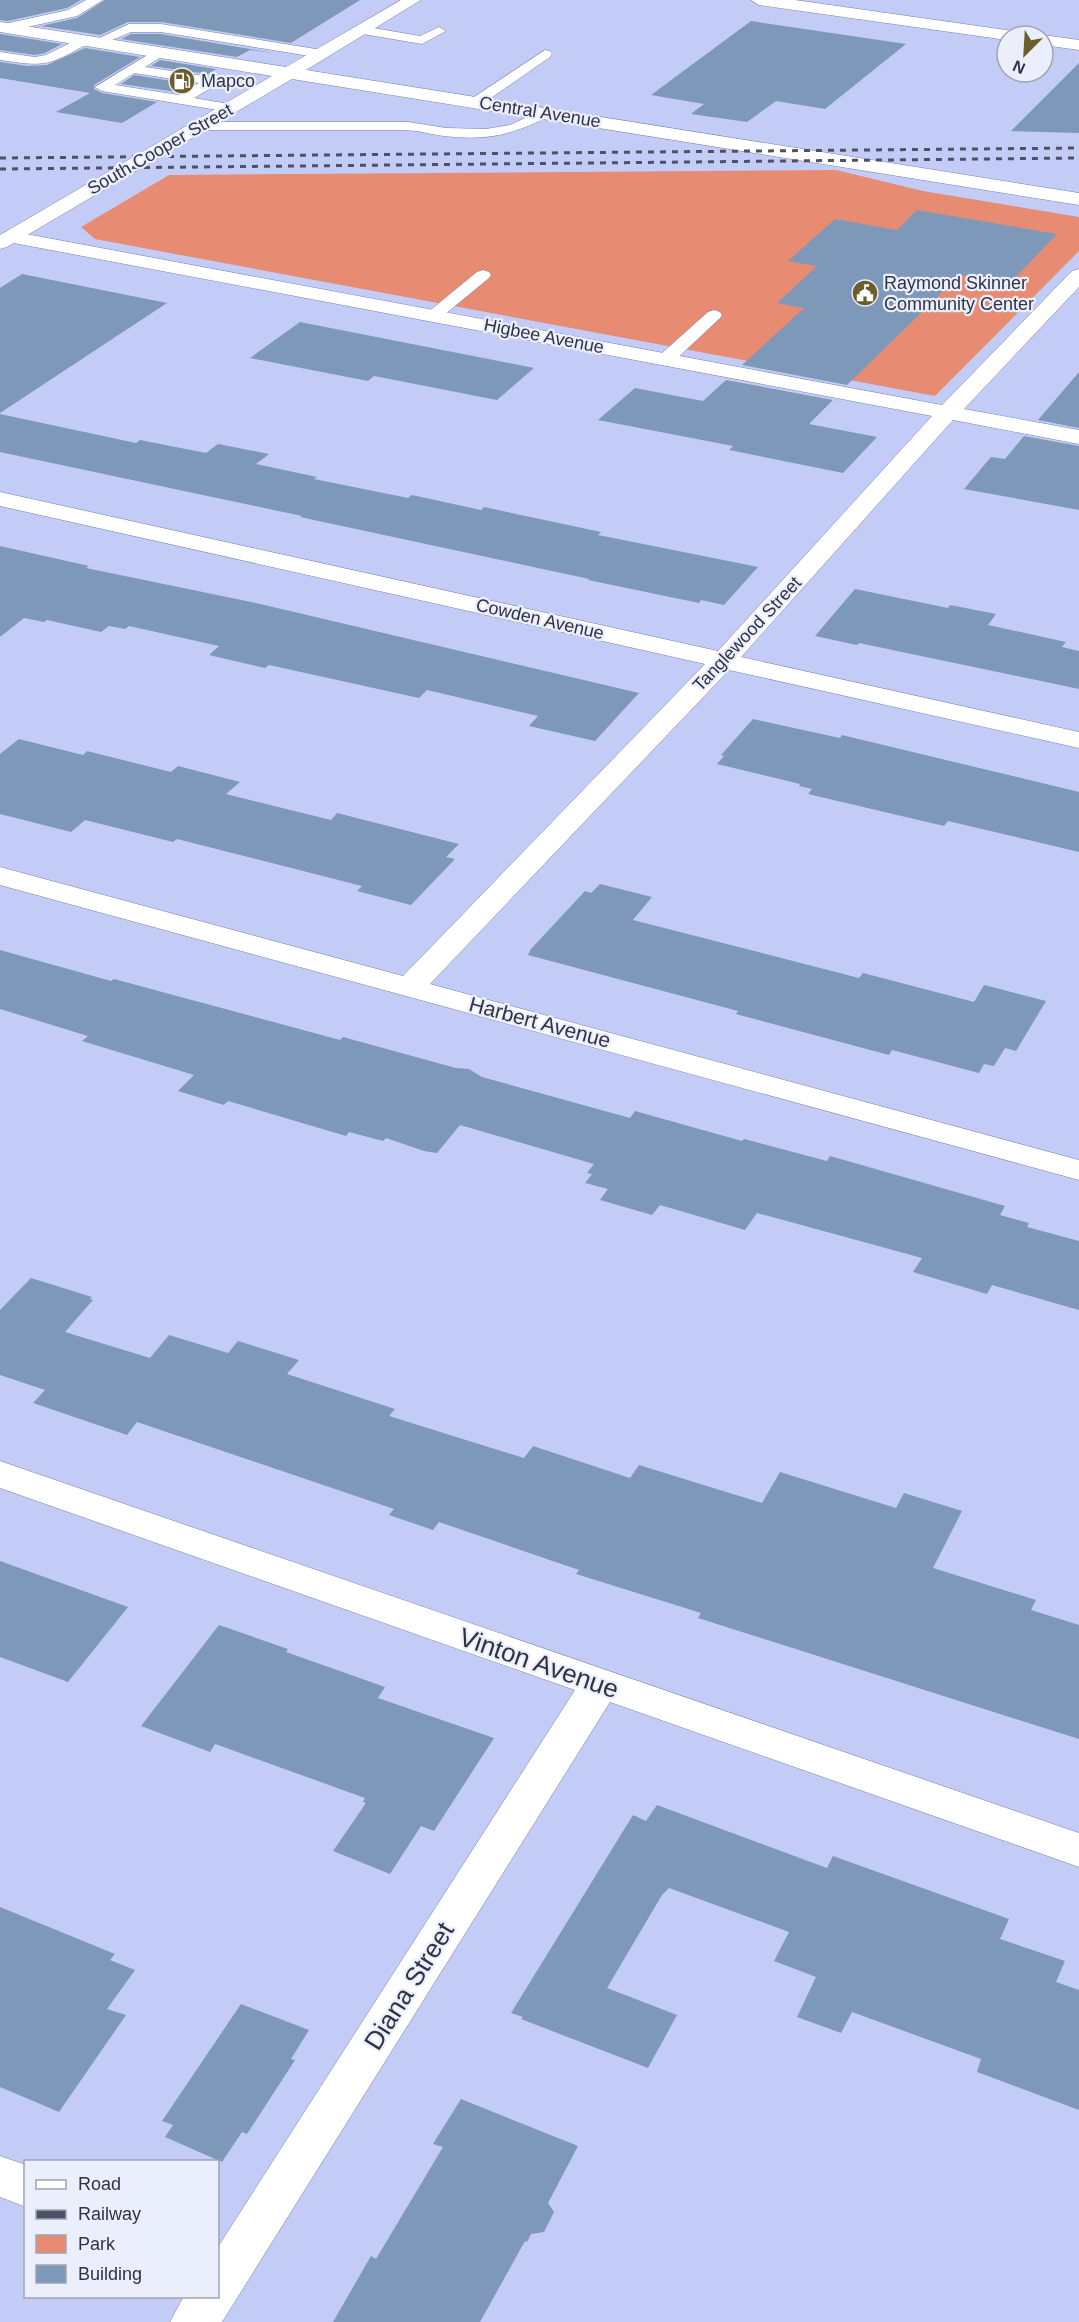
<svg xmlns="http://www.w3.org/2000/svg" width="1079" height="2322" font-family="Helvetica,sans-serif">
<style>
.green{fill:#e78c73}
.building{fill:#7e98ba}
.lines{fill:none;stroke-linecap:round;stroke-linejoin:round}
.service-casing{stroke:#7880a6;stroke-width:1}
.minor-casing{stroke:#7880a6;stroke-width:1}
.secondary-casing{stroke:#7880a6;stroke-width:1}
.service{fill:#fff;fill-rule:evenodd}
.minor{fill:#fff;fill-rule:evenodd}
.secondary{fill:#fff;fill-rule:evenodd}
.rail{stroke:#4c5166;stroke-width:3;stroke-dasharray:6 6;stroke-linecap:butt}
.labels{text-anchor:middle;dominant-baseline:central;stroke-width:4.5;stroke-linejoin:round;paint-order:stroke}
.far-poi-label{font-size:18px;fill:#303344;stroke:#ebeefb;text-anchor:start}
.far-street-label{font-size:18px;fill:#303344;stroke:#ebeefb}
.street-label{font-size:21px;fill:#303344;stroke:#ebeefb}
.near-street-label{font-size:26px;fill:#303344;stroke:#ebeefb}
</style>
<rect width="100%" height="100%" fill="#c3ccf6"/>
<!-- green -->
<polygon class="green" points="836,170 923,191 1079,217 1079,251 935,396 95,239 81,227 169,175"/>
<!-- building -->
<g class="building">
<polygon points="0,0 81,0 67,8 8,21 0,20"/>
<polygon points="105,0 360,0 291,43 161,22 128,22 100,35 41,26 77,18"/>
<polygon points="751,21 906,44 825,109 776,101 747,122 691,114 704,104 651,95"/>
<polygon points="0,34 62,44 45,53 35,55 0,50"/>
<polygon points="131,34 161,34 274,53 250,50 237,57 121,39"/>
<polygon points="85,48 140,57 94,85 94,89 102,93 157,102 122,123 56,112 90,93 0,78 0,62 27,66 47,65"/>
<polygon points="160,60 216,69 208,74 151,66"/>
<polygon points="1079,63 1079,133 1011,131"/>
<polygon points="134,75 191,84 177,92 121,84"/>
<polygon points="917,210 1057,234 1009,284 960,275 847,385 742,365 804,308 777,303 817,266 788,261 835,219 897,230"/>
<polygon points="22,274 167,303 0,413 0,288"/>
<polygon points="300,322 514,364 534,368 497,400 374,376 368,381 250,358"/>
<polygon points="1079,372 1079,428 1038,420"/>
<polygon points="726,380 833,400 809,424 877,437 843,473 729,450 733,446 598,420 635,388 703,401"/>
<polygon points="0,414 136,443 140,440 201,452 206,453 218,444 269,454 256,464 317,477 314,479 408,498 412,495 481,510 484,507 601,532 598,535 758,567 724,605 701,600 699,603 588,580 589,579 300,517 302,516 0,452"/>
<polygon points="1024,436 1079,446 1079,510 964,489 991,457 1005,459"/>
<polygon points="0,546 89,566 86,568 256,603 639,693 595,741 529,726 538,716 427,690 419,698 269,665 265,668 209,655 219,646 129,626 125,629 109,626 101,632 47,620 44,622 24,618 0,637"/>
<polygon points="855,589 948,608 950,605 996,614 988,625 1066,642 1062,647 1079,651 1079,689 859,643 857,645 815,636"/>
<polygon points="753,719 840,738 842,735 1079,792 1079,852 948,821 944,826 808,794 812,789 799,786 800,784 717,764 724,756 721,755"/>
<polygon points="19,739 83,755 87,751 171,772 178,766 240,782 226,794 331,820 337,813 459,844 446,857 455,859 411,905 357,891 362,886 177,839 173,842 85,820 71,832 0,814 0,754"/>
<polygon points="600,884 652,897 633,920 859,978 863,973 974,1002 984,985 1046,1001 1016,1051 1005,1048 994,1066 984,1064 979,1073 892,1050 889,1055 818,1036 736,1014 738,1011 528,955 531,949 585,891 591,893"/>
<polygon points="0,950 111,981 114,979 340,1040 343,1037 456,1068 469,1069 482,1077 630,1118 635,1111 742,1141 744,1139 827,1161 830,1156 1005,1206 1000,1215 1029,1223 1027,1227 1079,1241 1079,1310 992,1285 987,1294 913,1272 922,1258 757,1213 745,1230 660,1205 652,1215 600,1200 608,1189 585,1183 592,1174 587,1173 594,1164 460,1125 437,1153 424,1151 386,1138 383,1141 349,1132 346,1136 228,1101 224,1105 178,1091 194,1075 82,1041 88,1036 0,1009"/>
<polygon points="31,1278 92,1297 90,1299 93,1300 65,1332 150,1358 169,1335 228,1353 238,1341 299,1360 287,1374 395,1409 389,1416 524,1458 533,1446 630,1478 639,1465 762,1503 780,1472 896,1508 904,1493 962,1511 933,1568 1036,1600 1031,1610 1079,1625 1079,1739 698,1618 701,1613 576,1574 579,1570 439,1522 433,1530 389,1515 394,1509 137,1422 127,1435 33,1403 45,1390 0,1375 0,1310"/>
<polygon points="0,1561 128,1607 68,1682 0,1657"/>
<polygon points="219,1625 288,1649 286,1652 385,1687 378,1698 494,1738 434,1831 421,1826 390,1874 333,1851 366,1803 363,1802 365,1798 215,1744 210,1752 141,1726"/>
<polygon points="657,1805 827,1868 833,1856 1009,1919 1000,1939 1065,1961 1056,1982 1079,1990 1079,2110 977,2072 981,2059 852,2012 841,2033 797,2017 816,1977 774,1961 789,1932 669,1888 662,1895 607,1988 677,2015 648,2068 521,2019 523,2017 511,2013 633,1815 646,1821"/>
<polygon points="0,1907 115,1954 110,1960 135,1970 107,2009 126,2015 59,2112 0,2087"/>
<polygon points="241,2004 309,2030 291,2059 295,2060 247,2134 242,2132 222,2162 165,2137 173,2125 162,2121"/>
<polygon points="461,2099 578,2146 548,2203 554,2212 544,2232 531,2234 527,2242 525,2241 480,2322 333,2322 371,2256 376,2259 443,2147 433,2144"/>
</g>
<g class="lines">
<defs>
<g id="service">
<polygon points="86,0 103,0 77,16 5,32 0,30 0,25 68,10"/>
<polygon points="129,24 161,24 322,50 329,54 322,58 161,32 131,32 98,46 91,42"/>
<polygon points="362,26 420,36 439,27 446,31 422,44 357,33 355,30"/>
<path d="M84,36L89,37L91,40L89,43C48,66 46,67 0,60V52L35,57L46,55Z"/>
<path d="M159,48L166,52L164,55L145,67L218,78L220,81L218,84L194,98L235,105L237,108L235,111L230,112L102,91L95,87ZM134,73L199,83L179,95L115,85Z"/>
<polygon points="545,50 550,51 552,54 550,57 481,105 471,105 469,102 471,99"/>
<path d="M545,109L552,113L550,116C511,135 488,141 444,136C430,134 416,130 403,130C335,130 268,130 200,130L193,126L200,122H408L446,128L486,129L510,125Z"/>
<polygon points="483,270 489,272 491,275 489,278 439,319 427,319 425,316 427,313 477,272"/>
<polygon points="714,310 720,312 722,315 720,318 672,363 660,363 658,359 660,355 708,312"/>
</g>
<g id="minor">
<polygon points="751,0 795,0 1013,31 1019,32 1022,36 1007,36 1007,40 759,5"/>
<polygon points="1043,35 1079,40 1079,50 1043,45 1043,36 1038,36"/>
<polygon points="10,231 942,405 1072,271 1079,269 1079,287 964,409 1079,430 1079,444 953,420 741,657 1079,732 1079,748 729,670 430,984 1079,1160 1079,1180 0,885 0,867 403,976 705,664 0,506 0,492 718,651 932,416 3,241 0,237 3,233"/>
<polygon points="0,1461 1079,1833 1079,1867 610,1702 222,2322 170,2322 184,2296 218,2296 218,2247 575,1690 0,1488"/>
<polygon points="0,2156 26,2165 26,2207 0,2197"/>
</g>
<polygon id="secondary" points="401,0 421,0 306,70 1079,193 1079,205 292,79 7,247 0,249 0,235 272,76 0,32 0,22 286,67"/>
</defs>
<!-- service casing -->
<use href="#service" class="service-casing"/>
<!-- minor casing -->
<use href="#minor" class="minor-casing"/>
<!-- secondary casing -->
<use href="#secondary" class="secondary-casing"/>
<!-- service -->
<use href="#service" class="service"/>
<!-- minor -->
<use href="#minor" class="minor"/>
<!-- secondary -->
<use href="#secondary" class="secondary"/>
<!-- rail -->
<g class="rail">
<polyline points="0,158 1079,148"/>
<polyline points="0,169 1079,158"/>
</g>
</g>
<!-- icons -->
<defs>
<symbol id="fuel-disc" viewBox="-11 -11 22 22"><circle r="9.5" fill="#6a5e2b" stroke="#ebeefb"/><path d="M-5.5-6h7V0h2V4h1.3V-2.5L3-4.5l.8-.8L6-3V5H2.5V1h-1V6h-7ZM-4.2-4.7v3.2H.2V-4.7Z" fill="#fff"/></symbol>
<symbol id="civic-disc" viewBox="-11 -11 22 22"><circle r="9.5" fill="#6a5e2b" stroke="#ebeefb"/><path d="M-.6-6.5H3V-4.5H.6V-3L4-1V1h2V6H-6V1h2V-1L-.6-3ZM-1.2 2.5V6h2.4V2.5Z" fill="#fff"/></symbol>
</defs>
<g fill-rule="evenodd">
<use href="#fuel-disc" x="167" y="66" width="30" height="30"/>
<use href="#civic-disc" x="850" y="278" width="30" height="30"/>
</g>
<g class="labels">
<!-- far-poi labels -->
<g class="far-poi-label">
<text x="201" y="81">Mapco</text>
<text x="884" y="283">Raymond Skinner<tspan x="884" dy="21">Community Center</tspan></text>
</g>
<!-- far-street labels -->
<g class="far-street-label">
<text transform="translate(540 112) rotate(9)">Central Avenue</text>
<text transform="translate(160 149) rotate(-30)">South Cooper Street</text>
<text transform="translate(544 336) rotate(11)">Higbee Avenue</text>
<text transform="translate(540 619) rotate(13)">Cowden Avenue</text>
<text transform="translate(747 634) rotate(-47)">Tanglewood Street</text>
</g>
<!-- street labels -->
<g class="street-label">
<text transform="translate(540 1022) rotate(15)">Harbert Avenue</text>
</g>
<!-- near-street labels -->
<g class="near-street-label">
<text transform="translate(539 1663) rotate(19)">Vinton Avenue</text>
<text transform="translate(409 1986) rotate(-58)">Diana Street</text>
</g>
</g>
<!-- legend -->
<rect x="24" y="2160" width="195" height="138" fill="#ebeefb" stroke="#a0a3b2" stroke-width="1.5"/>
<rect x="36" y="2180" width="30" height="9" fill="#ffffff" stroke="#a0a3b2" stroke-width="1.5"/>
<text x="78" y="2190" font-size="18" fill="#303344">Road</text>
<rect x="36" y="2210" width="30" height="9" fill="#4c5166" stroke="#a0a3b2" stroke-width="1.5"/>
<text x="78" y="2220" font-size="18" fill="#303344">Railway</text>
<rect x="36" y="2235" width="30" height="18" fill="#e78c73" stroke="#a0a3b2" stroke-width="1.5"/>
<text x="78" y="2250" font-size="18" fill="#303344">Park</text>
<rect x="36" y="2265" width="30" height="18" fill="#7e98ba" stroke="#a0a3b2" stroke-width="1.5"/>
<text x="78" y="2280" font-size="18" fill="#303344">Building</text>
<!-- north arrow -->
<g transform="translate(1025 54) rotate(204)"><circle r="28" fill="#ebeefb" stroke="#a0a3b2" stroke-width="1.5"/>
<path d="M0-4.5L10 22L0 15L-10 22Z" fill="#6a5e2b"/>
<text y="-9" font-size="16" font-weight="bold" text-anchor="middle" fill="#303344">N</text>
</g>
</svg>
